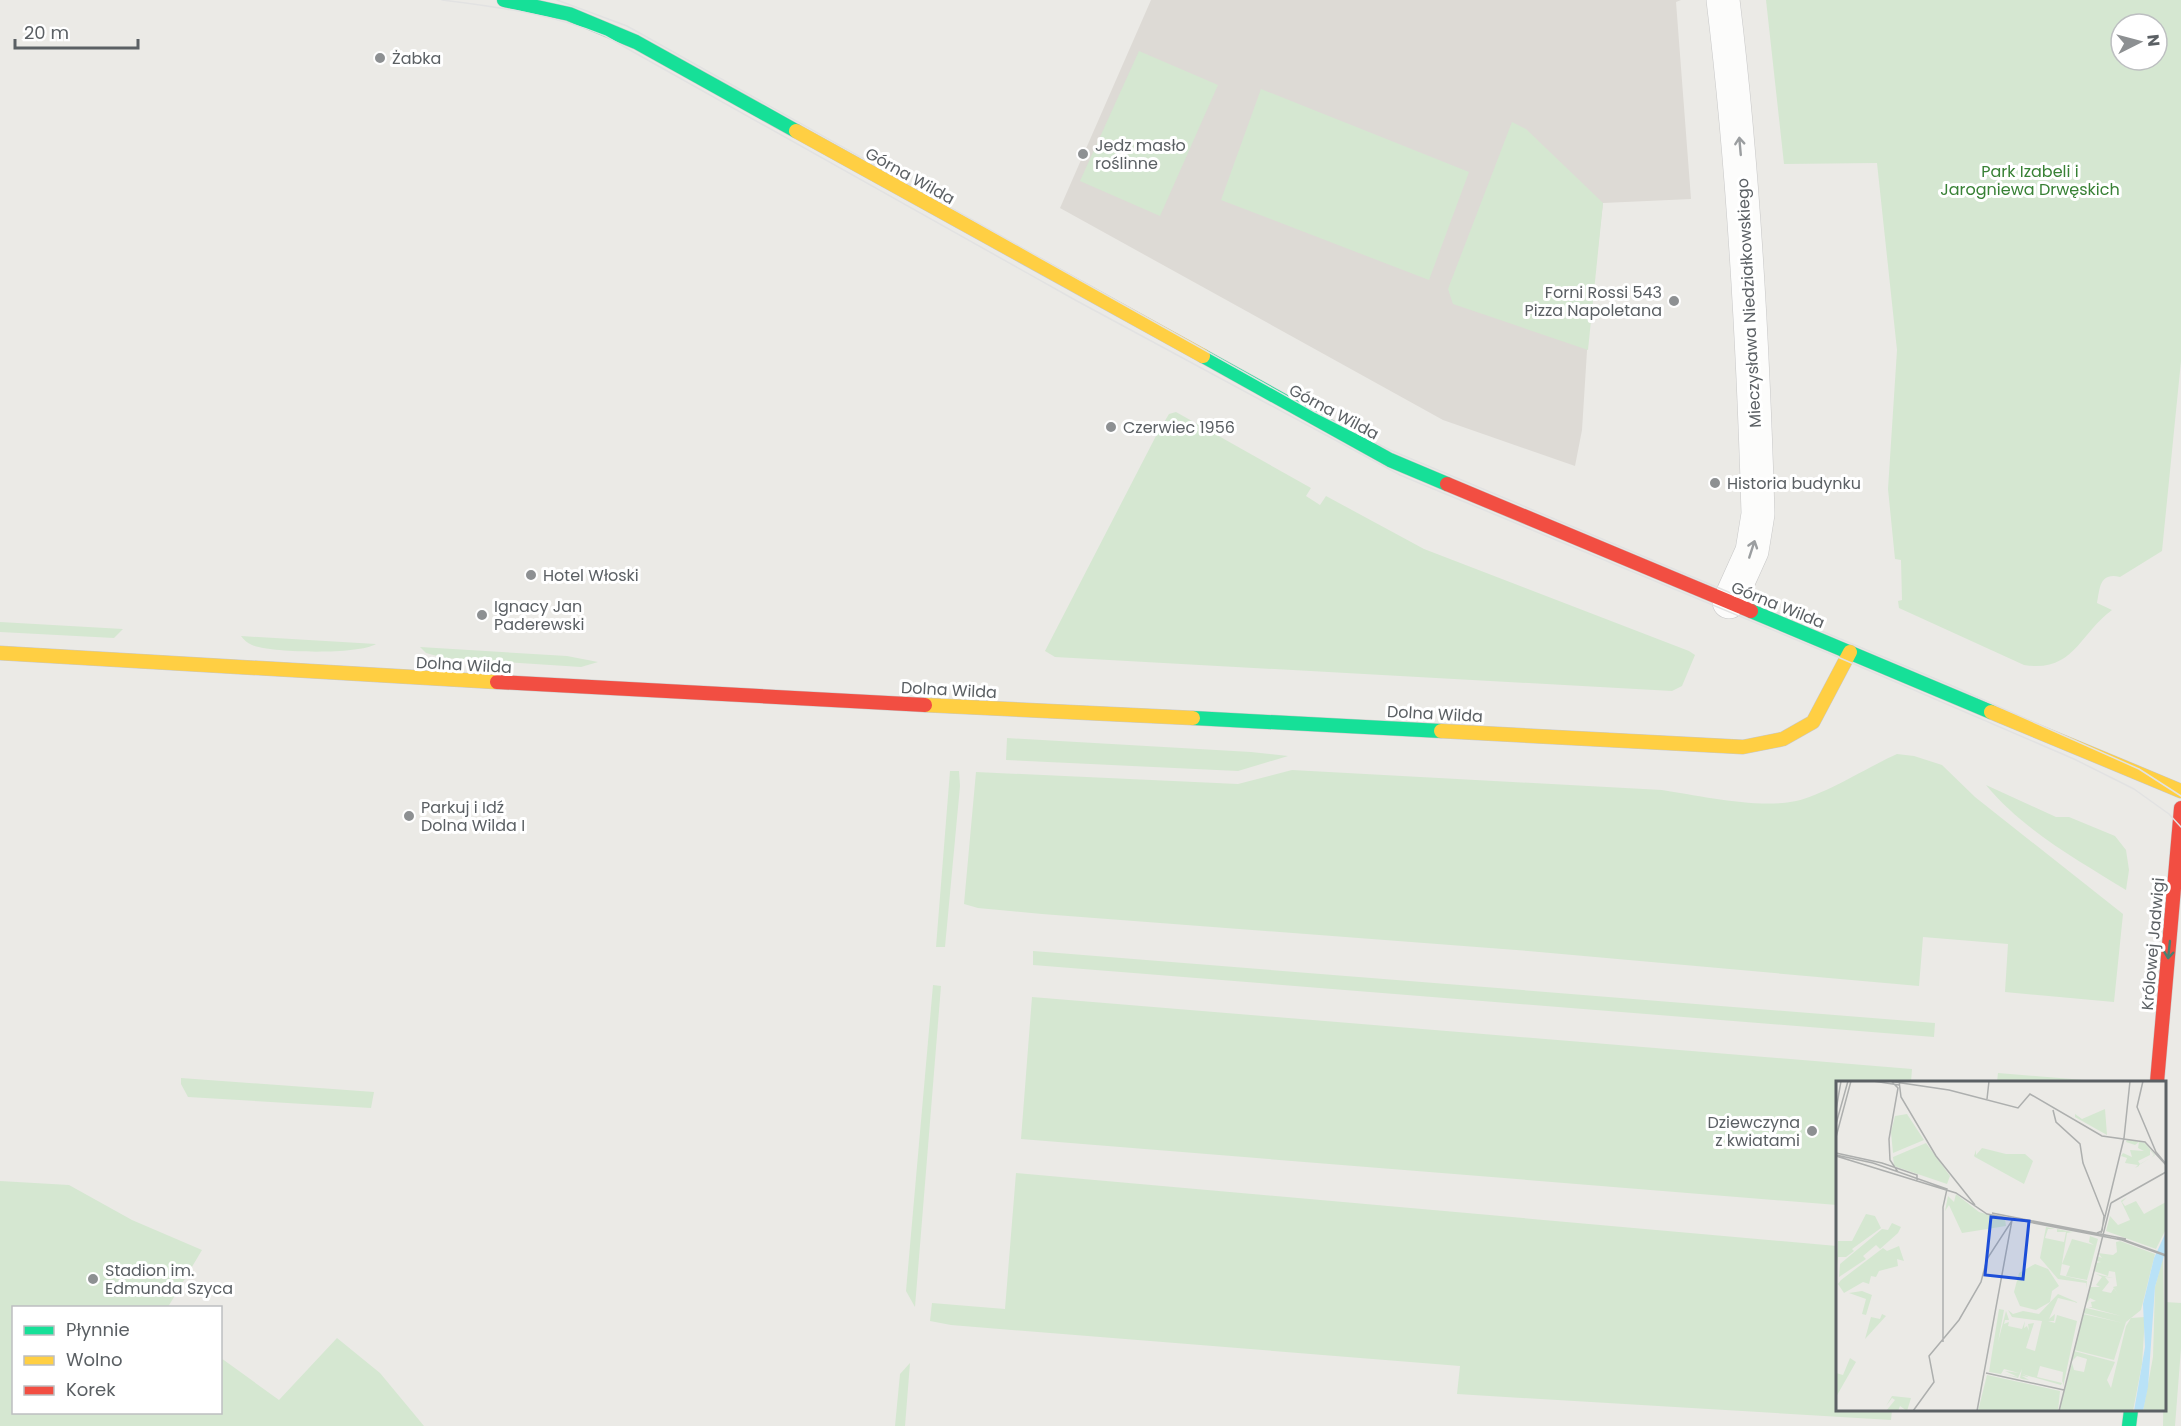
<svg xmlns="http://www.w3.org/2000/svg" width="2181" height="1426" font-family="Poppins,sans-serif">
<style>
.education{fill:#dddad5}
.green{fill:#d5e7d1;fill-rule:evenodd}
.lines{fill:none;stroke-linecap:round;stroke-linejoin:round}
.street-casing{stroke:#c7c7c7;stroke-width:34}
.fast-casing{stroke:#c8c8c8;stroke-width:15}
.slow-casing{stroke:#c8c8c8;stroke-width:15}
.jam-casing{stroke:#c8c8c8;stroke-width:15}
.street{stroke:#fcfcfb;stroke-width:33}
.fast{stroke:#16e098;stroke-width:14}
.slow{stroke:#ffcf43;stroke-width:14}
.jam{stroke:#f24e42;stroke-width:14}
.tram{stroke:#e2e2e2;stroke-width:1.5}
.oneway{stroke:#9b9ea0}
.oneway2{stroke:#4a8071}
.poi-dot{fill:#8d9092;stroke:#fff;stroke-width:2}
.labels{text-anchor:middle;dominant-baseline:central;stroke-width:6;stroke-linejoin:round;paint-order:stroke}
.poi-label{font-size:16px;fill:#5b6064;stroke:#fff;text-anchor:start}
.park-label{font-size:16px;fill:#388135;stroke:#fff}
.street-label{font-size:16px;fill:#5b6064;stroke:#fff}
.inset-road{fill:none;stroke:#adafae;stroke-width:1.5}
.view{fill:#1d4ed8;fill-opacity:0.15;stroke:#1d4ed8;stroke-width:3}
.inset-edge{fill:none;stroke:#5b6064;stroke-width:3}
</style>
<rect width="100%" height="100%" fill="#ebeae6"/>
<!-- education -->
<polygon class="education" points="1151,0 1681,0 1676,2 1691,199 1603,203 1588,335 1582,430 1575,466 1443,420 1060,208"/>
<!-- green -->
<g class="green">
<path d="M1766,0H2181V361L2162,551L2120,577C2099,572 2100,589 2097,603L2112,610C2079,634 2074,673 2024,665L1899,608L1898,601L1902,600L1901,560L1895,559L1888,489L1897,350L1877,163L1784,164ZM2121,24H2157V60H2121Z"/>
<polygon points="1139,51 1218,85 1160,216 1080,181"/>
<polygon points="1261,89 1469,172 1429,280 1221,200"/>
<polygon points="1512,122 1526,129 1603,203 1588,350 1453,304 1448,289"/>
<polygon points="1176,412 1311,488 1306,496 1320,505 1326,496 1424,549 1689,651 1695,655 1682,686 1672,691 1055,657 1045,651 1157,434 1169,414"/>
<polygon points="0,622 123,629 114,638 0,632"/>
<path d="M241,636L376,644C358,655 271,653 252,645C247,643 244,640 241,636Z"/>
<polygon points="420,647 567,656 598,662 581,667 444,658 426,653"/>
<polygon points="1007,738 1251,752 1288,756 1238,771 1006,760"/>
<path d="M1897,754L1914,756L1942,765L1975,797L2123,914L2114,1002L2005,992L2008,944L1923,937L1919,986L1528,951L1042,914L978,908L964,904L976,772L1238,784L1292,770L1662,790C1701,796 1758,809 1796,801C1824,795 1868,767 1897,754Z"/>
<polygon points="950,771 959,771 960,786 945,947 936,947"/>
<path d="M1986,785L2056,817H2069L2115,836L2126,850L2129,870L2126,890C2078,860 2023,830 1986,785Z"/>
<polygon points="1033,951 1935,1023 1934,1037 1033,965"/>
<polygon points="933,985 941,986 915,1307 906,1291"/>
<polygon points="1032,997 1912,1069 1911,1082 1838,1082 1837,1205 1021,1139"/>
<polygon points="1998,1073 2096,1081 2096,1082 1997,1082"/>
<polygon points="181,1078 374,1092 371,1108 188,1097 181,1084"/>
<polygon points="1016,1173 1837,1246 1838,1410 1892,1410 1891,1420 1457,1394 1460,1366 951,1325 930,1321 932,1303 1005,1309"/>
<polygon points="0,1181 69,1185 132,1220 202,1250 168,1307 14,1308 14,1412 220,1412 221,1358 279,1400 337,1338 380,1373 424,1426 0,1426"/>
<polygon points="2165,1302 2181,1303 2181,1348 2175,1426 2163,1426"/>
<polygon points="910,1363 905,1426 895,1426 900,1374"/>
</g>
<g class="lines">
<defs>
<path id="street" d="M1723,0C1744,171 1753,341 1758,514L1752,551L1729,602"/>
<g id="fast">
<polyline points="504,0 569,14 636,42 796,131"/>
<polyline points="1203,356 1390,460 1447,484"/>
<polyline points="1751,611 1991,712"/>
<polyline points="1193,718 1441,731"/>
<polyline points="2129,1426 2131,1410"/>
</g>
<g id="slow">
<polyline points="796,131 1203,356"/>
<polyline points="0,653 497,682"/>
<polyline points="925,705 1193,718"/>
<polyline points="1991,712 2181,791"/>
<polyline points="1441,731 1743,747 1783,739 1813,722 1850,652"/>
</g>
<g id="jam">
<polyline points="1447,484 1751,611"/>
<polyline points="497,682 925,705"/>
<polyline points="2157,1082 2181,808"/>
</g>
</defs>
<!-- street casing -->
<use href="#street" class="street-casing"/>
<!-- fast casing -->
<use href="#fast" class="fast-casing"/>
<!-- slow casing -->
<use href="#slow" class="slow-casing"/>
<!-- jam casing -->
<use href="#jam" class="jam-casing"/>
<!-- street -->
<use href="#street" class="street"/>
<!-- fast -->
<use href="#fast" class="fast"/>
<!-- slow -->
<use href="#slow" class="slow"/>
<!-- jam -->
<use href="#jam" class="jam"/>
<!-- tram -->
<g class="tram">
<path d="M442,0C498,7 553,14 605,36L1077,301L1400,475L1840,658L2074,759L2134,789L2169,814L2181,827"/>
<polyline points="557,0 627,26 1315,412 1390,450 1955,687 2139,769 2181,796"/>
</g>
</g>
<!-- one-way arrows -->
<defs><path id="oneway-shaft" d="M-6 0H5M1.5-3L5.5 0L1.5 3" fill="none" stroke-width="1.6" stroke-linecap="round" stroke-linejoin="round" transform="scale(1.5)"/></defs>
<g class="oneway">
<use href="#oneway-shaft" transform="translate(1740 146) rotate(-95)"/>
<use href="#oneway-shaft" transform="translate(1752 549) rotate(-72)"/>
</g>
<use class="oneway2" href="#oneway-shaft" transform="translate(2169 950) rotate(96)"/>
<!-- markers -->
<g class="poi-dot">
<circle cx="380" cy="58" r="6"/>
<circle cx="1083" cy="154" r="6"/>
<circle cx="1674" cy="301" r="6"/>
<circle cx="1111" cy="427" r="6"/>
<circle cx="1715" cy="483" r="6"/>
<circle cx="531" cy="575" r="6"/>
<circle cx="482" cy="615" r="6"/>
<circle cx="409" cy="816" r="6"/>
<circle cx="1812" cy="1131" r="6"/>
<circle cx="93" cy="1279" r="6"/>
</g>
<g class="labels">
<!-- poi labels -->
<g class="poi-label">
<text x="392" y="58">Żabka</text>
<text x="1095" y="145">Jedz masło<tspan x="1095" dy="18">roślinne</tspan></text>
<text x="1662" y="292" text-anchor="end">Forni Rossi 543<tspan x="1662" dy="18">Pizza Napoletana</tspan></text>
<text x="1123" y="427">Czerwiec 1956</text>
<text x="1727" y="483">Historia budynku</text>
<text x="543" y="575">Hotel Włoski</text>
<text x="494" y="606">Ignacy Jan<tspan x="494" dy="18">Paderewski</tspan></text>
<text x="421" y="807">Parkuj i Idź<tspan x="421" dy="18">Dolna Wilda I</tspan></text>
<text x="1800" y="1122" text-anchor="end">Dziewczyna<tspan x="1800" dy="18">z kwiatami</tspan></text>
<text x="105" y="1270">Stadion im.<tspan x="105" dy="18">Edmunda Szyca</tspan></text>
</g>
<!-- park labels -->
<g class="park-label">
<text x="2030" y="171">Park Izabeli i<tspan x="2030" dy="18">Jarogniewa Drwęskich</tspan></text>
</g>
<!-- street labels -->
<g class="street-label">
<text transform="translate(910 176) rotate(29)">Górna Wilda</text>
<text transform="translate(1749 303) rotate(-93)">Mieczysława Niedziałkowskiego</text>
<text transform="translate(1334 412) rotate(28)">Górna Wilda</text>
<text transform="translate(1778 605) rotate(22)">Górna Wilda</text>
<text transform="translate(464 665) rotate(3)">Dolna Wilda</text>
<text transform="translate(949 690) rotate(3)">Dolna Wilda</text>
<text transform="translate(1435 714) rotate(3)">Dolna Wilda</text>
<text transform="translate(2153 944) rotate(-85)">Królowej Jadwigi</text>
</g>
</g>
<!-- overview -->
<g transform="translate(1836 1081)">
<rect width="330" height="330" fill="#ebeae6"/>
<path d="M269,28L271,54L239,36V33L246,38ZM71,33L88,59L57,72L55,51L59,35ZM291,58L309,62L319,74L315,77L318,74L314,69V74L302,80L304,83L314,77L303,84L298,82L303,84V85L299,87L302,84L289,82L291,77L285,75L287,72L296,76L294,69L308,70L302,67L303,61L299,64L290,61ZM90,62L114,95L111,103L58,85L57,76ZM146,67L170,73H189L197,80L188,103L139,76L138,75L140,69V74ZM120,113L143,131L169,138L170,145L126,152L113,124L109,130L112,115L118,121ZM291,116L286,121L289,125L300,120L308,133L330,121V148L320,168L270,150L274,135L282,144L294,139L285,120ZM30,133L39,135L45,147L16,168L18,170L10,176H2L0,193L2,160H16ZM56,142L65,146L62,152L44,168L40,164L27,175L30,178L3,196L4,183L46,148L52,149ZM210,146L219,148H212L209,157L228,161L230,151H221V148L237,151L231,152L224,194L251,200L250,207V202L222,198L204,177ZM254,155L262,158L251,199L230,195L234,185L226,183L236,158L258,164L253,161ZM284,160L319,173L305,229L290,241L278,279L238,269L247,233L287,242L247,232L250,227L285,235L252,226H256L255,221L260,220L254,217L249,225L257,192L255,206H264L260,204L266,196L260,193L277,197L269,196L273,201L266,210L275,212L278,207L282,213L277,206L281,205L279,191L273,190L272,195L258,190L259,182L265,181L260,180L261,175L266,177L262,172L277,174L281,171L280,161ZM63,165L68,180L61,178L62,185L43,190L40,196L35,195L33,203L27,201L8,212L2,203L5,199L47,167L51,170ZM327,176L330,330H307L317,276L319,206ZM199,183L212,188L223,205L216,210L214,221L200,229L184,225L178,211L183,192ZM26,210L36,214L30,234L26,233L30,218L13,212ZM222,213L243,222L222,217L213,238L219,233L218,240H212L219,242L221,234L241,240L227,306V300L225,304L186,293L193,296L186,295L193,299L186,298L184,297L186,288L182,297L168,293L182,296L169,290L183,292L168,288L165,293L153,291L163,228L168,229L162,261L170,230L173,239H169L168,243L173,241L172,245L186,248L189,240L188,247L191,245L193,250L192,243L198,242L190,267L199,270L206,240L176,236L172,229L177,233L187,230L203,233ZM204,285L227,291L226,302L201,296ZM46,233L50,235L29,258L35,236L44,238ZM309,236L306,283L297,330H223L236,282L238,289L248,291L251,278L241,275L236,280L238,270L279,281L271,299L275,307L290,245L295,237ZM14,277L20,281L0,316V292L7,294ZM151,294L224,310L222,330H142ZM56,315L75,317L71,330L64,325L62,330H50L59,319L56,317L50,325Z" fill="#d5e7d1" fill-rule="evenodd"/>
<path d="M330,151V168L319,206L312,306L307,330H298L309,266L307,223L318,177Z" fill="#b9e2f7"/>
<path class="inset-road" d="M37,0L63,4M52,0L113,9L182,27L194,13L266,55L309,61L330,84M63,0L65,16L100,75L139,124M307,0L301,26L320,71L330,83M56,1L62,7L53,58L54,79L62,91M151,18L153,0M0,29L5,0M217,29L220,41L244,63L247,82L268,135L266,150L261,152M0,43L12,0M0,56L15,0M0,72L46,82L81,94V99M0,74L37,82L111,108L107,126V261M0,75L120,112L151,133L286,159L330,175M275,122L330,91M156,132L290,158M265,152L288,57L294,0M150,292L228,309M77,330L98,301L93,275L123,239L145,201L151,178L177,138L280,156L330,174M141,330L176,139M223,330L275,122"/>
<path class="view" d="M155,136L193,140L187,198L149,194Z"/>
<rect width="330" height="330" class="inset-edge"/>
</g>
<!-- legend -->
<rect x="12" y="1306" width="210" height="108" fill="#ffffff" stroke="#bdbfc1" stroke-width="1.5"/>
<rect x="24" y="1326" width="30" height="9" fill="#16e098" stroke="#bdbfc1" stroke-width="1.5"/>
<text x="66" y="1336" font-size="18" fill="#5b6064">Płynnie</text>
<rect x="24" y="1356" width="30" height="9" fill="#ffcf43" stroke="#bdbfc1" stroke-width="1.5"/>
<text x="66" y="1366" font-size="18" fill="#5b6064">Wolno</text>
<rect x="24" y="1386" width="30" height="9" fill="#f24e42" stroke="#bdbfc1" stroke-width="1.5"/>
<text x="66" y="1396" font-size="18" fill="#5b6064">Korek</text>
<!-- north arrow -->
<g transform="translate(2139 42) rotate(84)"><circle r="28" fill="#ffffff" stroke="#bdbfc1" stroke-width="1.5"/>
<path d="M0-4.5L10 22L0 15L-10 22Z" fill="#8d9092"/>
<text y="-9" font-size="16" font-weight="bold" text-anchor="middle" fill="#5b6064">N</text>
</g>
<!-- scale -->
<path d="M15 39v9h123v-9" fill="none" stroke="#5b6064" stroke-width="3"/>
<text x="24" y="39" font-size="18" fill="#5b6064" stroke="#ffffff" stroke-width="4.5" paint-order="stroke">20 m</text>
</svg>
